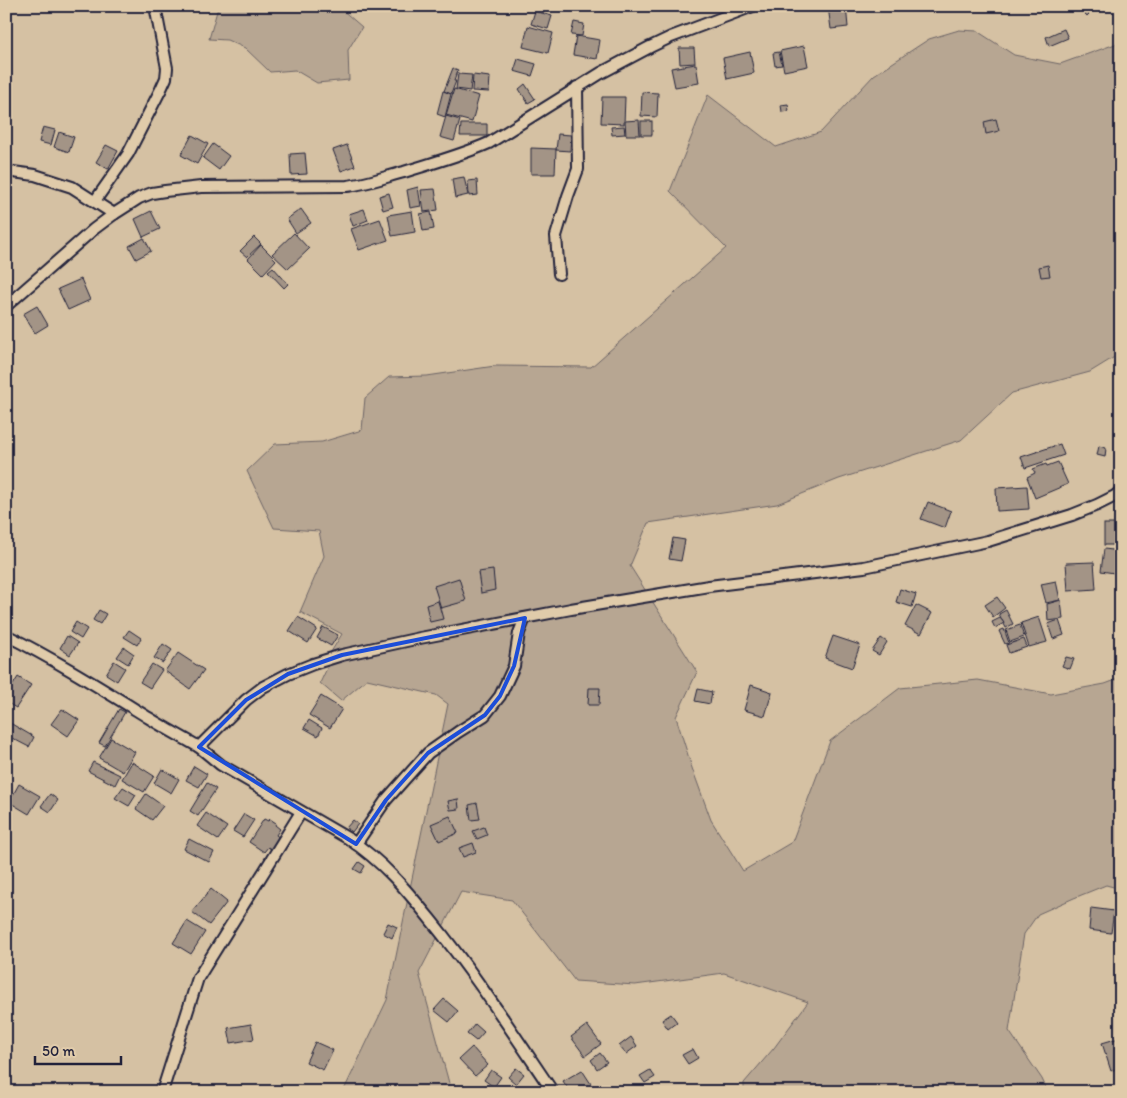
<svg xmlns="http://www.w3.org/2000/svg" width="1127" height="1098" font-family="Itim,sans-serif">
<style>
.green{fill:#b7a692;stroke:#6c6466}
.building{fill:#a39486;stroke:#22223b}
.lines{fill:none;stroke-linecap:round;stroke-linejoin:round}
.minor-casing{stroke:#22223b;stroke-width:14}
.minor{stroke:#e0cbaa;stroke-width:10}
.marked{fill:none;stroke:#1d4ed8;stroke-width:4;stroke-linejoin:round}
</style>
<rect width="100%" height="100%" fill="#d5c1a3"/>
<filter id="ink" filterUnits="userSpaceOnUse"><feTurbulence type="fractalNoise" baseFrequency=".02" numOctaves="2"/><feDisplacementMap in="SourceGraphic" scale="10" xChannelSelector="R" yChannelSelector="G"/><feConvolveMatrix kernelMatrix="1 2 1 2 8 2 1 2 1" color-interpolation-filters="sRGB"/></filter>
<g filter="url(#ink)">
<!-- green -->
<g class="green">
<polygon points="219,6 339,6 340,8 362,27 348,50 349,80 317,83 295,70 270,72 245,48 227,40 209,39 217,11"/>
<polygon points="959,30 977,31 1014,55 1060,64 1121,42 1121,353 1090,372 1012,393 961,440 839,479 777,504 648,523 630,566 697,672 676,717 692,768 711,820 743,871 792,842 830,741 900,688 978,680 1051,694 1105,684 1121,678 1121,889 1106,885 1074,898 1038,914 1024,934 1009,1031 1042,1079 1048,1092 744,1092 744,1083 774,1048 808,1002 724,973 635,985 575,981 512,900 461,892 419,973 449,1083 457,1092 343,1092 387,1000 448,704 436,695 367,679 341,701 320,683 329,664 331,652 342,634 300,612 324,556 319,531 274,528 247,471 275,444 322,442 362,430 365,398 389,377 427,376 495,366 591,367 726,248 670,191 708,95 776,147 821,132 874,75 929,39"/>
</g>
<!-- building -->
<g class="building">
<polygon points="193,6 209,6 195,11"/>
<polygon points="828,6 846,6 848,27 831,29"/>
<polygon points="851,6 866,6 852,10"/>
<polygon points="1078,6 1097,6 1087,16"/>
<polygon points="535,11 552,16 548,29 531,24"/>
<polygon points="574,22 584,24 582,36 571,35"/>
<polygon points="528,26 553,33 548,53 523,47"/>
<polygon points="1064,29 1068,38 1049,46 1046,37"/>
<polygon points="576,36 600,40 597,59 573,55"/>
<polygon points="804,46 808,66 784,71 780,51"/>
<polygon points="679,48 694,48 695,63 680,64"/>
<polygon points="750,52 754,73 727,79 723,58"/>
<polygon points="779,52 782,65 775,66 773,53"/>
<polygon points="518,59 536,64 532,76 514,71"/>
<polygon points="696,64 699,83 675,87 671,68"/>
<polygon points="453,68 458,70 454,81 456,81 451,94 444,91"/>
<polygon points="458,74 472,75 470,91 456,89"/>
<polygon points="473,75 490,77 489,92 472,91"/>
<polygon points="525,84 535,99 528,103 519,89"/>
<polygon points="454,89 479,96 472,122 446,115"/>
<polygon points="443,91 451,94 445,117 437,114"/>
<polygon points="642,92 658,93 657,117 641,116"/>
<polygon points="602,97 625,97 624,124 601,123"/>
<polygon points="788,104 789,111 782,112 781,105"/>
<polygon points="446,116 460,120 454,141 440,137"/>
<polygon points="996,119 999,131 986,134 984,122"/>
<polygon points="639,120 640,135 626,135 625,121"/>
<rect x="641" y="121" width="11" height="14"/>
<polygon points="461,124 487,124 487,136 460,136"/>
<polygon points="624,126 625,134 612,135 611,127"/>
<polygon points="43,127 55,130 51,145 39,142"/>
<polygon points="59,132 74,137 69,152 54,147"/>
<polygon points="558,134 571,135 570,151 556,150"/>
<polygon points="192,135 208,144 197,164 181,155"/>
<polygon points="213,144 229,156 219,170 203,158"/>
<polygon points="106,145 118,151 108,169 96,162"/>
<polygon points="347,145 355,166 341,171 333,150"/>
<polygon points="531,148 556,149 555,174 531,174"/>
<polygon points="305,153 307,174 291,175 290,154"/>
<polygon points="464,177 468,195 455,198 452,179"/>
<polygon points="477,180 478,195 469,196 468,181"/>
<polygon points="418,187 421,206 410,208 407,190"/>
<polygon points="435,189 438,210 424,212 421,190"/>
<polygon points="389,193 393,207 383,210 379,196"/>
<polygon points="301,209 311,223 296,233 287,219"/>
<polygon points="364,209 368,220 353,226 349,214"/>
<polygon points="151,211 160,229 143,237 135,219"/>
<polygon points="412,211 415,232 392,236 388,215"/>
<polygon points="431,212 434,229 423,231 420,214"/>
<polygon points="380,219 388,240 359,250 351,229"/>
<polygon points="294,233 309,249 288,269 272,254"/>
<polygon points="254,237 261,244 247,257 240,251"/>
<polygon points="144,238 151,251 136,259 129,246"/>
<polygon points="261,245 276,260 263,274 248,259"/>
<polygon points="1048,265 1050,276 1041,277 1039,267"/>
<polygon points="273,267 288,284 284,288 268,271"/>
<polygon points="81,279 90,300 68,310 58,289"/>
<polygon points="37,306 48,325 35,333 23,314"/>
<polygon points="1060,444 1064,455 1025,468 1021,457"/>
<polygon points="1099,446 1106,448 1105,457 1097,455"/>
<polygon points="1058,462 1068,484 1035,498 1027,477 1035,473 1033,469 1046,464 1047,466"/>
<polygon points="1027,486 1029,509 997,511 996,488"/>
<polygon points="928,502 951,511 945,528 921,519"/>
<rect x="1104" y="524" width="17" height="21"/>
<polygon points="673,538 685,540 681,561 669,559"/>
<polygon points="1104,549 1121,551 1121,574 1101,571"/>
<polygon points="1094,562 1096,589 1068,591 1066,563"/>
<polygon points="493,570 495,590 481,593 478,572"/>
<polygon points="459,578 466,601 441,608 434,586"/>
<polygon points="1056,581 1060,600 1046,603 1041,584"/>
<polygon points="900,589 916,594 912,607 896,602"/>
<polygon points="997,597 1005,608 993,617 985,605"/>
<polygon points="1061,600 1063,619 1048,621 1047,604"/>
<polygon points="438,601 443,619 430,622 426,605"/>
<polygon points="916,605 932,613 921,634 905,626"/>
<polygon points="99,610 106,614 100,624 93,620"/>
<polygon points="1006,610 1013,624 1006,628 999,614"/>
<polygon points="298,617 317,629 308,643 289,631"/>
<polygon points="1039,617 1047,642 1029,647 1021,623"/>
<polygon points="1000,618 1004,623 995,628 992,622"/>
<polygon points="1059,620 1064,635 1053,639 1048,624"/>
<polygon points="76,622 87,629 81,639 70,632"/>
<polygon points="1020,625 1024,637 1010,642 1006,630"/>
<polygon points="323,627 338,635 331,646 317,638"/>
<polygon points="1004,629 1009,643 1005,644 999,631"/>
<polygon points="129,630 141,638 137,645 124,637"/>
<polygon points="67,636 78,643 70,655 60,648"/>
<polygon points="833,636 860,645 852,668 825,658"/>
<polygon points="881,638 887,642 879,655 872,651"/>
<polygon points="1024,639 1027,647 1009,653 1006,645"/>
<polygon points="163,644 172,650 163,663 154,658"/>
<polygon points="124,647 134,654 128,664 117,657"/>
<polygon points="178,653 204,670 190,689 165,671"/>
<polygon points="1066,657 1074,659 1070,669 1062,666"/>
<polygon points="114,661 125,668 117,681 106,674"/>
<polygon points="152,664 162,670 150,688 140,682"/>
<polygon points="18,677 31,685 16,708 6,702 6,696"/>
<polygon points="751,685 772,692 765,716 744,710"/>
<polygon points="589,688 600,688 599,705 588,705"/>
<polygon points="698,689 712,692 710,704 695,701"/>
<polygon points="321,696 342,709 330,728 309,715"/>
<polygon points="62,709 79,720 68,736 51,724"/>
<polygon points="119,709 125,712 105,746 99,743"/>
<polygon points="309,720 322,728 318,736 304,728"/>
<polygon points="10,723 34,737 29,747 6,735 6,730"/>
<polygon points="111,738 135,752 123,772 99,758"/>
<polygon points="93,762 120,775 115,785 88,771"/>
<polygon points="132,762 154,776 144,792 122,779"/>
<polygon points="194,766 207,774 199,787 186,780"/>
<polygon points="162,769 179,779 171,793 154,783"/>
<polygon points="207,783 216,789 198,816 190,811"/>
<polygon points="19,784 40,796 29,814 9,802"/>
<polygon points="123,787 136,795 129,806 115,798"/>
<polygon points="50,794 58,800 50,812 41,806"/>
<polygon points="146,794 163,806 152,820 136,809"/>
<polygon points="458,799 459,809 450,810 448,801"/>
<polygon points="477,803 480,819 471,820 469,805"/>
<polygon points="206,813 227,827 218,840 197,826"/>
<polygon points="244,814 254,820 243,837 233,831"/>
<polygon points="450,816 458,833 439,841 431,824"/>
<polygon points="264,819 268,821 270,819 276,823 275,825 280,829 276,835 280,838 272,850 268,847 264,852 249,842"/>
<polygon points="353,820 358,824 352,832 346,828"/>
<polygon points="484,827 487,835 477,839 473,831"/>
<polygon points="189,839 214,852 209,862 184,849"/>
<polygon points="473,843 476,852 463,857 459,848"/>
<polygon points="359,862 365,866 361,873 354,869"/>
<polygon points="211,889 227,902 209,925 192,912"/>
<polygon points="1091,908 1114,911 1111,933 1089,930"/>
<polygon points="187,921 205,932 191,954 173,943"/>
<polygon points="388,923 397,927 392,938 383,933"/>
<polygon points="444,999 458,1011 449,1022 434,1010"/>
<polygon points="671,1014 677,1022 668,1029 662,1020"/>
<polygon points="251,1024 254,1039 231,1043 228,1028"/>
<polygon points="475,1024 484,1032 476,1041 467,1034"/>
<polygon points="587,1025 601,1044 585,1056 571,1037"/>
<polygon points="631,1037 637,1046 626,1054 619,1046"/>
<polygon points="1119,1038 1121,1042 1121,1067 1111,1071 1102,1043"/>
<polygon points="315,1042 333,1050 323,1070 306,1062"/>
<polygon points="472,1047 488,1065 475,1076 459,1059"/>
<polygon points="693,1049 698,1058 688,1064 682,1055"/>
<polygon points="600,1053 607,1062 597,1069 591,1060"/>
<polygon points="516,1068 524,1074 516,1084 508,1077"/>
<polygon points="491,1070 501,1077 494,1087 484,1080"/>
<polygon points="582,1070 593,1087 586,1092 570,1092 563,1081"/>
<polygon points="650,1070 655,1077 645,1083 640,1076"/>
</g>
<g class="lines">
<defs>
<g id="minor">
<polyline points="6,171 35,175 72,187 114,214"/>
<polyline points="95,201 128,154 161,89 166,78 167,68 155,6"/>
<polyline points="559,274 556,236 568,196 578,169 577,87"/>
<path d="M6,306L94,229L114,214L139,198L152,193L165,191L201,187L347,186C366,184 385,177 404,172C432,163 462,155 489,143L601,73L650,47L671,37L753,6"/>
<path d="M6,635C56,660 102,689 149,718C165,728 182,737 199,747L246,700L263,687L288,674L313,664L342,655L420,638L571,609L709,586L864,567L988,541L1072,515L1097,505L1115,496L1121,491"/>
<path d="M199,747L221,765L349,839C383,862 404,887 430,919C474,973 513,1033 553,1092"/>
<polyline points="356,844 386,800 428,753 458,732 485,715 500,696 514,666 519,633 525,618"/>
<polyline points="162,1092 198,978 301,812"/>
</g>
</defs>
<!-- minor casing -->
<use href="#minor" class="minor-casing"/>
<!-- minor -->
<use href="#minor" class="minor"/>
</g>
</g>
<!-- marked area -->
<path class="marked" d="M525,618L514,666L500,696L485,715L428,753L386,800L356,844L199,747L246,700L288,674L342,655Z"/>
<!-- margin -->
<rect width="1127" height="1098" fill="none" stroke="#e0cbaa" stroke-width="25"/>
<rect x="12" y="12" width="1102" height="1073" fill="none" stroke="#22223b" stroke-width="2" filter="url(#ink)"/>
<!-- scale -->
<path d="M35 1056v8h86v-8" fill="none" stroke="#22223b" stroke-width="2.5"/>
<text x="42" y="1056" font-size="15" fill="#22223b" stroke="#e0cbaa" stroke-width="4" paint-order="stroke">50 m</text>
</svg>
